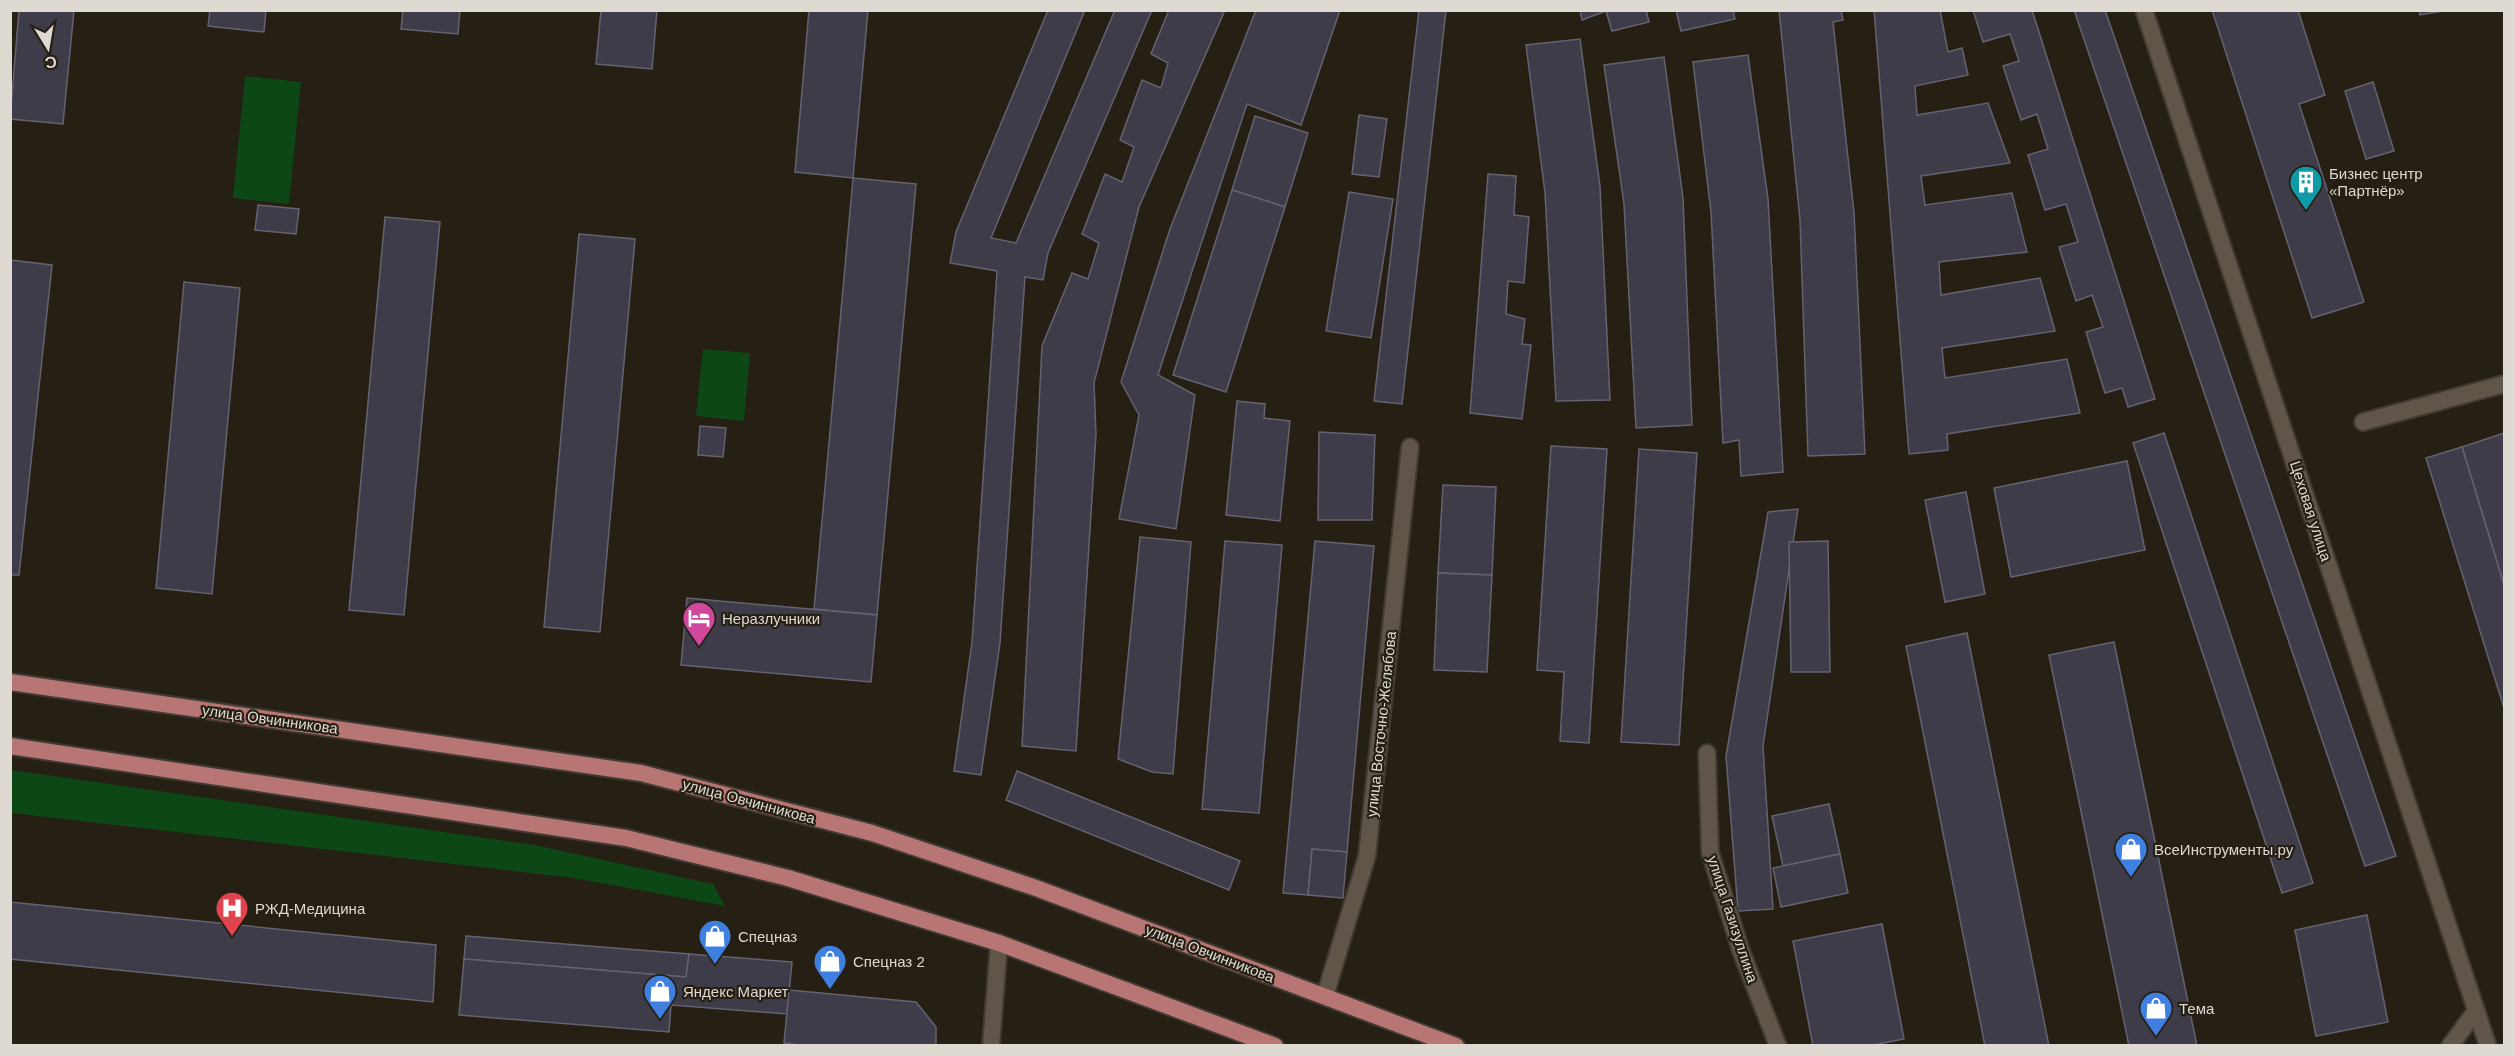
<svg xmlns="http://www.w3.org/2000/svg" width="2515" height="1056" font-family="Arial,sans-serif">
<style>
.green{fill:#0c4715}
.building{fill:#3f3c4a;stroke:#646270;stroke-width:1.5}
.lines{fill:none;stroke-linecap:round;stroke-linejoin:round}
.minor-casing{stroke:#413a34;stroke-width:20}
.secondary-casing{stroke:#413a34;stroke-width:20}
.primary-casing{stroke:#413a34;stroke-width:20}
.minor{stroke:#5f5649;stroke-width:16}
.secondary{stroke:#5f5649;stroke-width:16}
.primary{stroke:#b77674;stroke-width:16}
.labels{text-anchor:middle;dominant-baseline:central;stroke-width:4.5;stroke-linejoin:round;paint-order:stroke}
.poi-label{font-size:15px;fill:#ded9d1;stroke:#261f13;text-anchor:start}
.street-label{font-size:15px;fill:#ded9d1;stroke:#261f13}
</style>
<rect width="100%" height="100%" fill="#261f13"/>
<!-- green -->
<g class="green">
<polygon points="245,76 301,82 289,204 233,198"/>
<polygon points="703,349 750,353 744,421 696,416"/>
<polygon points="11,770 535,845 713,884 725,906 574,878 11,813"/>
</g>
<!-- building -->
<g class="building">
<polygon points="19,10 74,10 63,124 10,119"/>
<polygon points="210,10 266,10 264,32 208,26"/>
<polygon points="403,10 460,10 458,34 401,29"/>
<polygon points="601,10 657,10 652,69 596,64"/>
<polygon points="809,10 868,10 853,178 795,172"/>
<polygon points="1048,10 1085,10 991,238 1016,243 1115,10 1152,10 1048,253 1043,280 1025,277 1000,643 981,775 954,771 972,642 997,271 950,263 956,232"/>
<polygon points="1169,10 1225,10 1139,207 1094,383 1096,434 1076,751 1022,746 1042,346 1072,273 1088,279 1099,243 1082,234 1105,174 1122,182 1134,147 1120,140 1142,80 1161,88 1168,63 1151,54"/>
<polygon points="1256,10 1340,10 1301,125 1247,104 1158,375 1195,395 1176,529 1119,519 1139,415 1121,382 1170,229"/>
<polygon points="1419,10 1446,10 1402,404 1374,401"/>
<polygon points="1580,10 1646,10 1649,22 1612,31 1606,11 1582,20"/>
<polygon points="1676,10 1733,10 1735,19 1681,31"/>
<polygon points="1779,10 1841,10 1843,20 1833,22 1854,212 1865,454 1808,456 1800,220"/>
<polygon points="1874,10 1940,10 1948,52 1962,48 1968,75 1915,86 1917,115 1988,103 2010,163 1921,176 1925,205 2012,193 2027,252 1939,262 1941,295 2040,278 2055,331 1942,348 1945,378 2067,359 2080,413 1947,434 1948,450 1909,454"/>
<polygon points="1973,10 2032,10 2155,399 2128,407 2122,388 2105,393 2086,332 2103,327 2092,295 2076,301 2059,247 2078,242 2066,204 2045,210 2028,155 2048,149 2037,114 2021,120 2003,66 2019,61 2010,34 1983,42"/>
<polygon points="2074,10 2105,10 2396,856 2365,866"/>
<polygon points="2212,10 2298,10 2325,95 2299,104 2364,302 2312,318"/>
<polygon points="2419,10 2448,10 2420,15"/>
<polygon points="1580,39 1600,186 1610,400 1556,401 1545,193 1526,45"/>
<polygon points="1748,55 1768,199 1783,472 1741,476 1739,440 1723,443 1711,212 1693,62"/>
<polygon points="1664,57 1683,198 1692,425 1636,428 1624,204 1604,65"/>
<polygon points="2373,82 2394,151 2366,159 2345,91"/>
<polygon points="1359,115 1387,119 1379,177 1352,174"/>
<polygon points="1255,116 1308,133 1285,207 1232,190"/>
<polygon points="1488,174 1516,176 1514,215 1529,217 1524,283 1508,281 1506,314 1525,319 1522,344 1531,345 1522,419 1470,413"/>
<polygon points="853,178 916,184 877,615 814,609"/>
<polygon points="1232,190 1285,207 1226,392 1173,375"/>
<polygon points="1349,192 1393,199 1371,338 1326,331"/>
<polygon points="258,205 299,209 296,234 255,230"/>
<polygon points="385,217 440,222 404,615 349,610"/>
<polygon points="579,234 635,239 600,632 544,627"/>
<polygon points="10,260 52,265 19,575 10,575"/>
<polygon points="184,282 240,288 212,594 156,588"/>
<polygon points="1237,401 1265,404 1264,418 1290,421 1280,521 1226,515"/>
<polygon points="700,426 726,428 723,457 698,455"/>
<polygon points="1319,432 1375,435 1372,520 1318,520"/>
<polygon points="2164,433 2313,883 2282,893 2133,443"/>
<polygon points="2504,433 2504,585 2462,447"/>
<polygon points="1551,446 1607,449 1589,743 1560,741 1564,672 1537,670"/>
<polygon points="2462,447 2504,585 2504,708 2426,458"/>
<polygon points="1639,449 1697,453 1679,745 1621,742"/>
<polygon points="2127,461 2145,550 2011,577 1994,488"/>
<polygon points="1443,485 1496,487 1492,575 1438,573"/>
<polygon points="1966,492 1985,594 1945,602 1925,500"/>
<polygon points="1798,509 1763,746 1773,909 1738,911 1726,756 1768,512"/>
<polygon points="1140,537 1191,542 1173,774 1152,772 1118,759"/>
<polygon points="1225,541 1282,545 1259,813 1202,809"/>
<polygon points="1315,541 1374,546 1347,852 1312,849 1308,895 1283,893"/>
<polygon points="1828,541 1830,672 1791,672 1789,542"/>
<polygon points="1438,573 1492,575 1487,672 1434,670"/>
<polygon points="687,598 877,615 871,682 681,665"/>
<polygon points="1967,633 2049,1046 1985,1046 1906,646"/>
<polygon points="2114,642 2197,1046 2129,1046 2049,655"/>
<polygon points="1017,771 1240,861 1229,890 1006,800"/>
<polygon points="1829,804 1840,854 1783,866 1772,816"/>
<polygon points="1312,849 1347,852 1343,898 1308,895"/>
<polygon points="1840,854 1848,893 1781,907 1773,868"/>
<polygon points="10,902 436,945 433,1002 10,959"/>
<polygon points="2367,915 2388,1022 2316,1036 2295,930"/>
<polygon points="1882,924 1904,1039 1868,1046 1813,1046 1793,941"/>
<polygon points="466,936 689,954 686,977 464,959"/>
<polygon points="689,954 792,962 787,1014 671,1005 669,1032 459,1015 464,959 686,977"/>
<polygon points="789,990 916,1002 936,1027 936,1046 808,1046 784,1043"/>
</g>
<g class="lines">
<defs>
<g id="minor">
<polyline points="2363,422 2504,384"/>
<polyline points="1707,753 1710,852 1741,951 1778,1046"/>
<polyline points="1325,996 1367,856 1410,447"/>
<polyline points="991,1046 999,943"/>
</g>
<g id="secondary">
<polyline points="2144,10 2488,1046"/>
<polyline points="2450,1046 2475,1012"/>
</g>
<g id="primary">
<polyline points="10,682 641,773 872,833 1036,888 1456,1046"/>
<polyline points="10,746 626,838 788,878 999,943 1275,1046"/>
</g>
</defs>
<!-- minor casing -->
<use href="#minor" class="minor-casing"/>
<!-- secondary casing -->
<use href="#secondary" class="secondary-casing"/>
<!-- primary casing -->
<use href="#primary" class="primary-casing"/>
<!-- minor -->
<use href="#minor" class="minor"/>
<!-- secondary -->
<use href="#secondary" class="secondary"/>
<!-- primary -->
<use href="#primary" class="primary"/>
</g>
<!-- icons -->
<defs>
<symbol id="building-pin" viewBox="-11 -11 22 30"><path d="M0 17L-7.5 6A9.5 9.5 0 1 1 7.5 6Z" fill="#0f9aa8" stroke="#261f13"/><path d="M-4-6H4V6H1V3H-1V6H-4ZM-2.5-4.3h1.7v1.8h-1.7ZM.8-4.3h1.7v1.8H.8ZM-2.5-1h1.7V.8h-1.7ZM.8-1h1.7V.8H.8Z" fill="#fff"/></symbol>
<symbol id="hotel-pin" viewBox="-11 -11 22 30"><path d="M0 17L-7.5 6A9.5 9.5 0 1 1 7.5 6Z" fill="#d1479c" stroke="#261f13"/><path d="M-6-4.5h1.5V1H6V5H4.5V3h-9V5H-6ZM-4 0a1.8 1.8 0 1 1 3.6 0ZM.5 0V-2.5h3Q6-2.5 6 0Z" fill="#fff"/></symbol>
<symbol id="shop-pin" viewBox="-11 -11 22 30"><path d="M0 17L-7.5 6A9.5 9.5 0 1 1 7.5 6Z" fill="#3f7fe0" stroke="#261f13"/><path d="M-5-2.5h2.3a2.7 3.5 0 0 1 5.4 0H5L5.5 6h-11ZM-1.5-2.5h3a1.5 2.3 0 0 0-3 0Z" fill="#fff"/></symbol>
<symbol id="hospital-pin" viewBox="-11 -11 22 30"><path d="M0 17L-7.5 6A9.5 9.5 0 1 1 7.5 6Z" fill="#e0444e" stroke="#261f13"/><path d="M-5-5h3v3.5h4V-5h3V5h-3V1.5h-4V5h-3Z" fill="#fff"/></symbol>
</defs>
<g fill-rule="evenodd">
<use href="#building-pin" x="2287" y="163" width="38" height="52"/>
<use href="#hotel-pin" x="680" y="599" width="38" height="52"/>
<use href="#shop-pin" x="2112" y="830" width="38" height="52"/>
<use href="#hospital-pin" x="213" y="889" width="38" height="52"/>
<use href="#shop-pin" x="696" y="917" width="38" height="52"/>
<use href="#shop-pin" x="811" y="942" width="38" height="52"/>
<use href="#shop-pin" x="641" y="972" width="38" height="52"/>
<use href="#shop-pin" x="2137" y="989" width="38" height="52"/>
</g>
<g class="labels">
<!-- poi labels -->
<g class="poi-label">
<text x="2329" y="173">Бизнес центр<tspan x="2329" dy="17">«Партнёр»</tspan></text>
<text x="722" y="618">Неразлучники</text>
<text x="2154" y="849">ВсеИнструменты.ру</text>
<text x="255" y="908">РЖД-Медицина</text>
<text x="738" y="936">Спецназ</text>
<text x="853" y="961">Спецназ 2</text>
<text x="683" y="991">Яндекс Маркет</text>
<text x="2179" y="1008">Тема</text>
</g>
<!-- street labels -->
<g class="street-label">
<text transform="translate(2311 511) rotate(72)">Цеховая улица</text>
<text transform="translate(270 719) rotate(8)">улица Овчинникова</text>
<text transform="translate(1381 724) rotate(-84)">улица Восточно-Желябова</text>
<text transform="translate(749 801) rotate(15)">улица Овчинникова</text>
<text transform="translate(1733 919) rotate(72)">улица Газизуллина</text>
<text transform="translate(1210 953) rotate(21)">улица Овчинникова</text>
</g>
</g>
<!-- border -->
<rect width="2515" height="1056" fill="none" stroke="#ded9d1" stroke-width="24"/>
<!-- north arrow -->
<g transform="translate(48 48) rotate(169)" stroke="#261f13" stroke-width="4.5" paint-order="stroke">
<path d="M0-4.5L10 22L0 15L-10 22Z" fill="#ded9d1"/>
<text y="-9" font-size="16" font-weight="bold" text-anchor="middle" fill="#ded9d1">С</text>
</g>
</svg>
